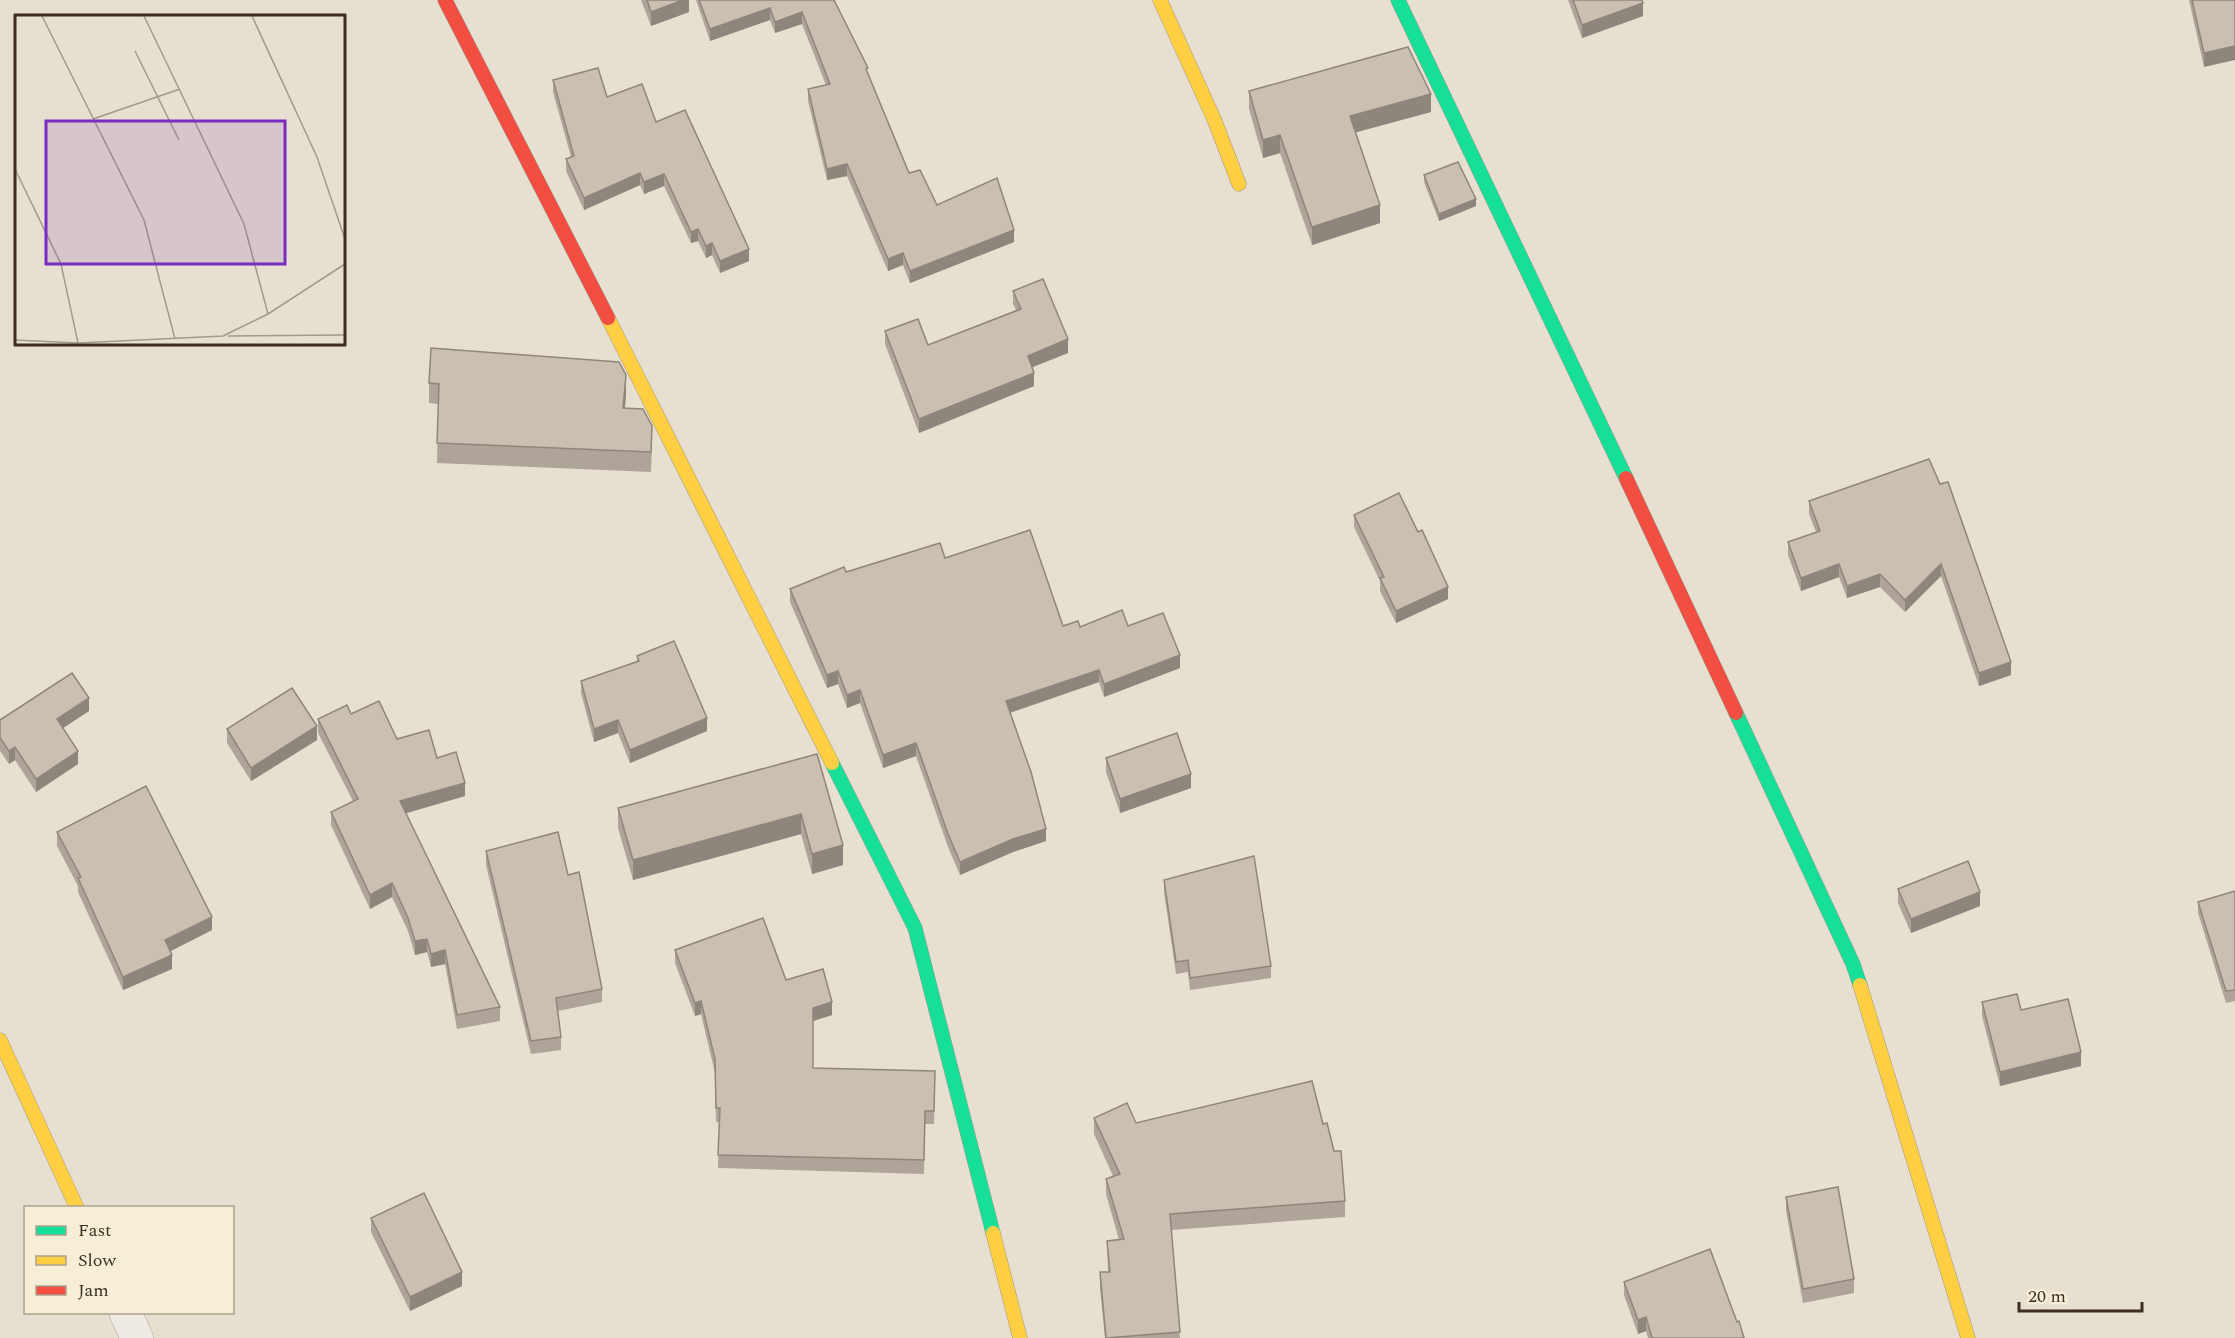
<svg xmlns="http://www.w3.org/2000/svg" width="2235" height="1338" font-family="Spectral,serif">
<style>
.lines{fill:none;stroke-linecap:round;stroke-linejoin:round}
.street-casing{stroke:#ada599;stroke-width:33}
.fast-casing{stroke:#9c958a;stroke-width:15}
.slow-casing{stroke:#9c958a;stroke-width:15}
.jam-casing{stroke:#9c958a;stroke-width:15}
.street{stroke:#efebe3;stroke-width:32}
.fast{stroke:#16e098;stroke-width:14}
.slow{stroke:#ffcf43;stroke-width:14}
.jam{stroke:#f24e42;stroke-width:14}
.wall{fill:#afa499}
.shaded-wall{fill:#8e867d}
.building{fill:#cbbfb2;stroke:#8e867d;stroke-width:1.5}
.inset-road{fill:none;stroke:#a3998a;stroke-width:1.5}
.view{fill:#7b2cbf;fill-opacity:0.15;stroke:#7b2cbf;stroke-width:3}
.inset-edge{fill:none;stroke:#3d2e20;stroke-width:3}
</style>
<rect width="100%" height="100%" fill="#e7e0d1"/>
<g class="lines">
<defs>
<polyline id="street" points="125,1312 137,1338"/>
<g id="fast">
<polyline points="1398,0 1626,478"/>
<polyline points="1736,713 1853,964 1860,985"/>
<polyline points="832,763 915,928 993,1233"/>
</g>
<g id="slow">
<polyline points="1160,0 1214,119 1239,184"/>
<polyline points="608,318 832,763"/>
<polyline points="1860,985 1968,1338"/>
<polyline points="0,1040 77,1208"/>
<polyline points="993,1233 1020,1338"/>
</g>
<g id="jam">
<polyline points="445,0 608,318"/>
<polyline points="1626,478 1736,713"/>
</g>
</defs>
<!-- street casing -->
<use href="#street" class="street-casing"/>
<!-- fast casing -->
<use href="#fast" class="fast-casing"/>
<!-- slow casing -->
<use href="#slow" class="slow-casing"/>
<!-- jam casing -->
<use href="#jam" class="jam-casing"/>
<!-- street -->
<use href="#street" class="street"/>
<!-- fast -->
<use href="#fast" class="fast"/>
<!-- slow -->
<use href="#slow" class="slow"/>
<!-- jam -->
<use href="#jam" class="jam"/>
</g>
<!-- wall -->
<g class="wall">
<polygon points="641,0 689,0 689,12 651,26"/>
<polygon points="696,0 834,0 868,74 909,173 937,205 1014,242 910,283 903,265 888,271 847,176 827,180 808,101 808,89 826,85 802,24 775,33 770,20 710,41"/>
<polygon points="1568,0 1642,0 1643,16 1582,38"/>
<polygon points="2189,0 2235,0 2204,67"/>
<polygon points="553,80 607,97 656,122 749,261 720,273 712,255 706,258 698,241 691,243 664,186 644,194 640,185 584,210 566,171 566,159 571,157 553,92"/>
<polygon points="1249,91 1431,112 1355,132 1380,223 1312,245 1280,153 1263,158 1249,109"/>
<polygon points="1424,175 1476,206 1439,221 1424,182"/>
<polygon points="1013,291 1068,353 1032,367 1034,386 919,433 885,344 885,331 928,345 1016,310 1013,304"/>
<polygon points="429,383 626,395 625,408 652,446 651,472 437,463 438,404 429,403"/>
<polygon points="1929,459 2011,675 1979,686 1941,576 1905,612 1880,587 1847,598 1839,577 1801,591 1788,555 1788,542 1816,532 1809,514 1809,501"/>
<polygon points="1354,515 1448,599 1396,623 1380,591 1380,581 1354,527"/>
<polygon points="945,558 1063,626 1128,626 1180,668 1104,697 1099,682 1010,713 1046,841 1013,852 960,875 948,847 916,756 883,768 860,703 847,708 838,684 827,688 790,602 790,589 846,572"/>
<polygon points="637,656 707,731 630,763 618,733 594,742 581,693 581,681 637,661"/>
<polygon points="89,711 63,728 78,764 36,792 15,760 9,764 0,751 0,720"/>
<polygon points="351,714 397,739 437,758 465,796 405,813 500,1007 500,1021 457,1029 445,964 431,967 427,952 415,955 408,931 392,897 370,909 331,825 331,812 353,801 318,733 318,719"/>
<polygon points="227,729 317,740 251,781 227,743"/>
<polygon points="817,754 843,865 812,874 801,834 633,880 618,828 618,808"/>
<polygon points="1106,758 1191,788 1120,813 1106,772"/>
<polygon points="57,832 212,930 170,951 172,969 123,990 78,892 78,886 57,846"/>
<polygon points="486,851 568,875 602,989 602,1002 558,1011 561,1037 561,1050 531,1054 486,865"/>
<polygon points="1164,880 1271,966 1271,978 1190,990 1188,972 1176,974 1164,892"/>
<polygon points="1898,889 1980,906 1911,933 1898,903"/>
<polygon points="2235,891 2235,1001 2226,1003 2198,913 2198,902"/>
<polygon points="675,950 786,980 832,1015 813,1021 813,1068 935,1084 934,1124 925,1124 924,1174 718,1168 719,1122 716,1122 715,1073 701,1014 695,1016 675,963"/>
<polygon points="1982,1002 2021,1010 2081,1066 2000,1086 1982,1016"/>
<polygon points="1094,1118 1136,1123 1323,1124 1345,1201 1345,1217 1171,1230 1180,1338 1105,1338 1100,1288 1100,1272 1108,1272 1107,1241 1119,1240 1106,1194 1106,1179 1113,1176 1094,1134"/>
<polygon points="1786,1197 1854,1279 1854,1293 1803,1303 1786,1211"/>
<polygon points="371,1218 462,1286 410,1311 371,1232"/>
<polygon points="1624,1282 1737,1322 1744,1338 1648,1338 1646,1331 1638,1334 1624,1295"/>
</g>
<!-- shaded-wall -->
<g class="shaded-wall">
<polygon points="683,0 689,0 689,12 651,26 651,12"/>
<polygon points="1643,3 1643,16 1582,38 1582,25"/>
<polygon points="770,8 770,20 710,41 710,29"/>
<polygon points="802,12 802,24 775,33 775,22"/>
<polygon points="2235,46 2235,60 2204,67 2204,53"/>
<polygon points="1431,94 1431,112 1350,134 1350,116"/>
<polygon points="1280,135 1280,153 1263,158 1263,140"/>
<polygon points="847,164 847,176 827,180 827,169"/>
<polygon points="640,173 640,185 584,210 584,198"/>
<polygon points="664,174 664,186 644,194 644,182"/>
<polygon points="1476,199 1476,206 1439,221 1439,214"/>
<polygon points="1380,205 1380,223 1312,245 1312,227"/>
<polygon points="698,229 698,241 691,243 691,232"/>
<polygon points="1014,230 1014,242 910,283 910,271"/>
<polygon points="712,243 712,255 706,258 706,246"/>
<polygon points="749,249 749,261 720,273 720,261"/>
<polygon points="903,253 903,265 888,271 888,259"/>
<polygon points="1068,339 1068,353 1028,369 1028,356"/>
<polygon points="1034,373 1034,386 919,433 919,419"/>
<polygon points="626,375 626,395 623,428 623,408"/>
<polygon points="1839,564 1839,577 1801,591 1801,578"/>
<polygon points="1941,564 1941,576 1905,612 1905,600"/>
<polygon points="1880,574 1880,587 1847,598 1847,586"/>
<polygon points="1448,587 1448,599 1396,623 1396,611"/>
<polygon points="1180,655 1180,668 1104,697 1104,684"/>
<polygon points="2011,662 2011,675 1979,686 1979,673"/>
<polygon points="1099,670 1099,682 1006,714 1006,701"/>
<polygon points="838,671 838,684 827,688 827,675"/>
<polygon points="860,690 860,703 847,708 847,695"/>
<polygon points="89,698 89,711 57,732 57,719"/>
<polygon points="707,718 707,731 630,763 630,750"/>
<polygon points="618,720 618,733 594,742 594,729"/>
<polygon points="317,726 317,740 251,781 251,768"/>
<polygon points="916,743 916,756 883,768 883,755"/>
<polygon points="15,747 15,760 9,764 9,751"/>
<polygon points="78,751 78,764 36,792 36,779"/>
<polygon points="1191,774 1191,788 1120,813 1120,799"/>
<polygon points="465,783 465,796 400,815 400,801"/>
<polygon points="801,814 801,834 633,880 633,860"/>
<polygon points="1046,829 1046,841 1013,852 960,875 960,862 1013,839"/>
<polygon points="843,845 843,865 812,874 812,854"/>
<polygon points="392,883 392,897 370,909 370,895"/>
<polygon points="1980,892 1980,906 1911,933 1911,919"/>
<polygon points="212,917 212,930 165,954 165,940"/>
<polygon points="427,939 427,952 415,955 415,941"/>
<polygon points="445,950 445,964 431,967 431,954"/>
<polygon points="172,955 172,969 123,990 123,977"/>
<polygon points="701,1001 701,1014 695,1016 695,1003"/>
<polygon points="832,1002 832,1015 813,1021 813,1008"/>
<polygon points="2081,1052 2081,1066 2000,1086 2000,1072"/>
<polygon points="462,1272 462,1286 410,1311 410,1297"/>
<polygon points="1646,1317 1646,1331 1638,1334 1638,1320"/>
</g>
<!-- building -->
<g class="building">
<polygon points="647,0 683,0 651,12"/>
<polygon points="699,0 834,0 868,68 866,69 909,173 920,170 937,205 997,178 1014,230 910,271 903,253 888,259 847,164 827,169 808,89 830,84 802,12 775,22 770,8 710,29"/>
<polygon points="1573,0 1642,0 1643,3 1582,25"/>
<polygon points="2192,0 2235,0 2235,46 2204,53"/>
<polygon points="1408,47 1431,94 1350,116 1380,205 1312,227 1280,135 1263,140 1249,91"/>
<polygon points="598,68 607,97 642,84 656,122 685,110 749,249 720,261 712,243 706,246 698,229 691,232 664,174 644,182 640,173 584,198 566,159 574,156 553,80"/>
<polygon points="1458,162 1476,199 1439,214 1424,175"/>
<polygon points="1043,279 1068,339 1028,356 1034,373 919,419 885,331 918,319 928,345 1021,309 1013,291"/>
<polygon points="431,348 619,362 626,375 623,408 643,409 652,426 651,452 437,443 439,384 429,383"/>
<polygon points="1929,459 1940,484 1948,482 2011,662 1979,673 1941,564 1905,600 1880,574 1847,586 1839,564 1801,578 1788,542 1820,531 1809,501"/>
<polygon points="1399,493 1418,532 1422,530 1448,587 1396,611 1380,578 1384,577 1354,515"/>
<polygon points="1030,530 1063,626 1078,621 1080,627 1122,610 1128,626 1163,613 1180,655 1104,684 1099,670 1006,701 1031,772 1046,829 1013,839 960,862 948,834 916,743 883,755 860,690 847,695 838,671 827,675 790,589 844,567 846,572 940,543 945,558"/>
<polygon points="674,641 707,718 630,750 618,720 594,729 581,681 639,661 637,656"/>
<polygon points="72,673 89,698 57,719 78,751 36,779 15,747 9,751 0,738 0,720"/>
<polygon points="292,688 317,726 251,768 227,729"/>
<polygon points="379,701 397,739 429,730 437,758 456,752 465,783 400,801 500,1007 457,1015 445,950 431,954 427,939 415,941 408,918 392,883 370,895 331,812 358,799 318,719 347,705 351,714"/>
<polygon points="1177,733 1191,774 1120,799 1106,758"/>
<polygon points="817,754 843,845 812,854 801,814 633,860 618,808"/>
<polygon points="146,786 212,917 165,940 172,955 123,977 78,878 81,877 57,832"/>
<polygon points="558,832 568,875 579,872 602,989 556,998 561,1037 531,1041 486,851"/>
<polygon points="1254,856 1271,966 1190,978 1188,960 1176,962 1164,880"/>
<polygon points="1968,861 1980,892 1911,919 1898,889"/>
<polygon points="2235,891 2235,990 2226,991 2198,902"/>
<polygon points="763,918 786,980 823,969 832,1002 813,1008 813,1068 935,1071 934,1111 925,1111 924,1160 718,1155 720,1108 716,1108 715,1059 701,1001 695,1003 675,950"/>
<polygon points="2017,994 2021,1010 2068,999 2081,1052 2000,1072 1982,1002"/>
<polygon points="1312,1081 1323,1124 1327,1123 1334,1151 1341,1151 1345,1201 1170,1214 1180,1332 1106,1338 1100,1272 1110,1272 1107,1241 1124,1239 1106,1179 1120,1174 1094,1118 1127,1103 1136,1123"/>
<polygon points="1838,1187 1854,1279 1803,1289 1786,1197"/>
<polygon points="424,1193 462,1272 410,1297 371,1218"/>
<polygon points="1710,1249 1737,1322 1739,1321 1744,1338 1652,1338 1646,1317 1638,1320 1624,1282"/>
</g>
<!-- overview -->
<g transform="translate(15 15)">
<rect width="330" height="330" fill="#e7e0d1"/>
<path class="inset-road" d="M27,1L129,205L160,324M129,1L229,209L253,299M237,1L302,142L330,224M120,36L164,125M78,104L165,74M0,154L46,249L63,328M213,321L330,320M0,325L63,328L208,321L253,299L330,249"/>
<path class="view" d="M31,106H270V249H31Z"/>
<rect width="330" height="330" class="inset-edge"/>
</g>
<!-- legend -->
<rect x="24" y="1206" width="210" height="108" fill="#f7eed8" stroke="#ada18e" stroke-width="1.5"/>
<rect x="36" y="1226" width="30" height="9" fill="#16e098" stroke="#ada18e" stroke-width="1.5"/>
<text x="78" y="1236" font-size="18" fill="#3d2e20">Fast</text>
<rect x="36" y="1256" width="30" height="9" fill="#ffcf43" stroke="#ada18e" stroke-width="1.5"/>
<text x="78" y="1266" font-size="18" fill="#3d2e20">Slow</text>
<rect x="36" y="1286" width="30" height="9" fill="#f24e42" stroke="#ada18e" stroke-width="1.5"/>
<text x="78" y="1296" font-size="18" fill="#3d2e20">Jam</text>
<!-- scale -->
<path d="M2019 1302v9h123v-9" fill="none" stroke="#3d2e20" stroke-width="3"/>
<text x="2028" y="1302" font-size="18" fill="#3d2e20" stroke="#f7eed8" stroke-width="4.5" paint-order="stroke">20 m</text>
</svg>
